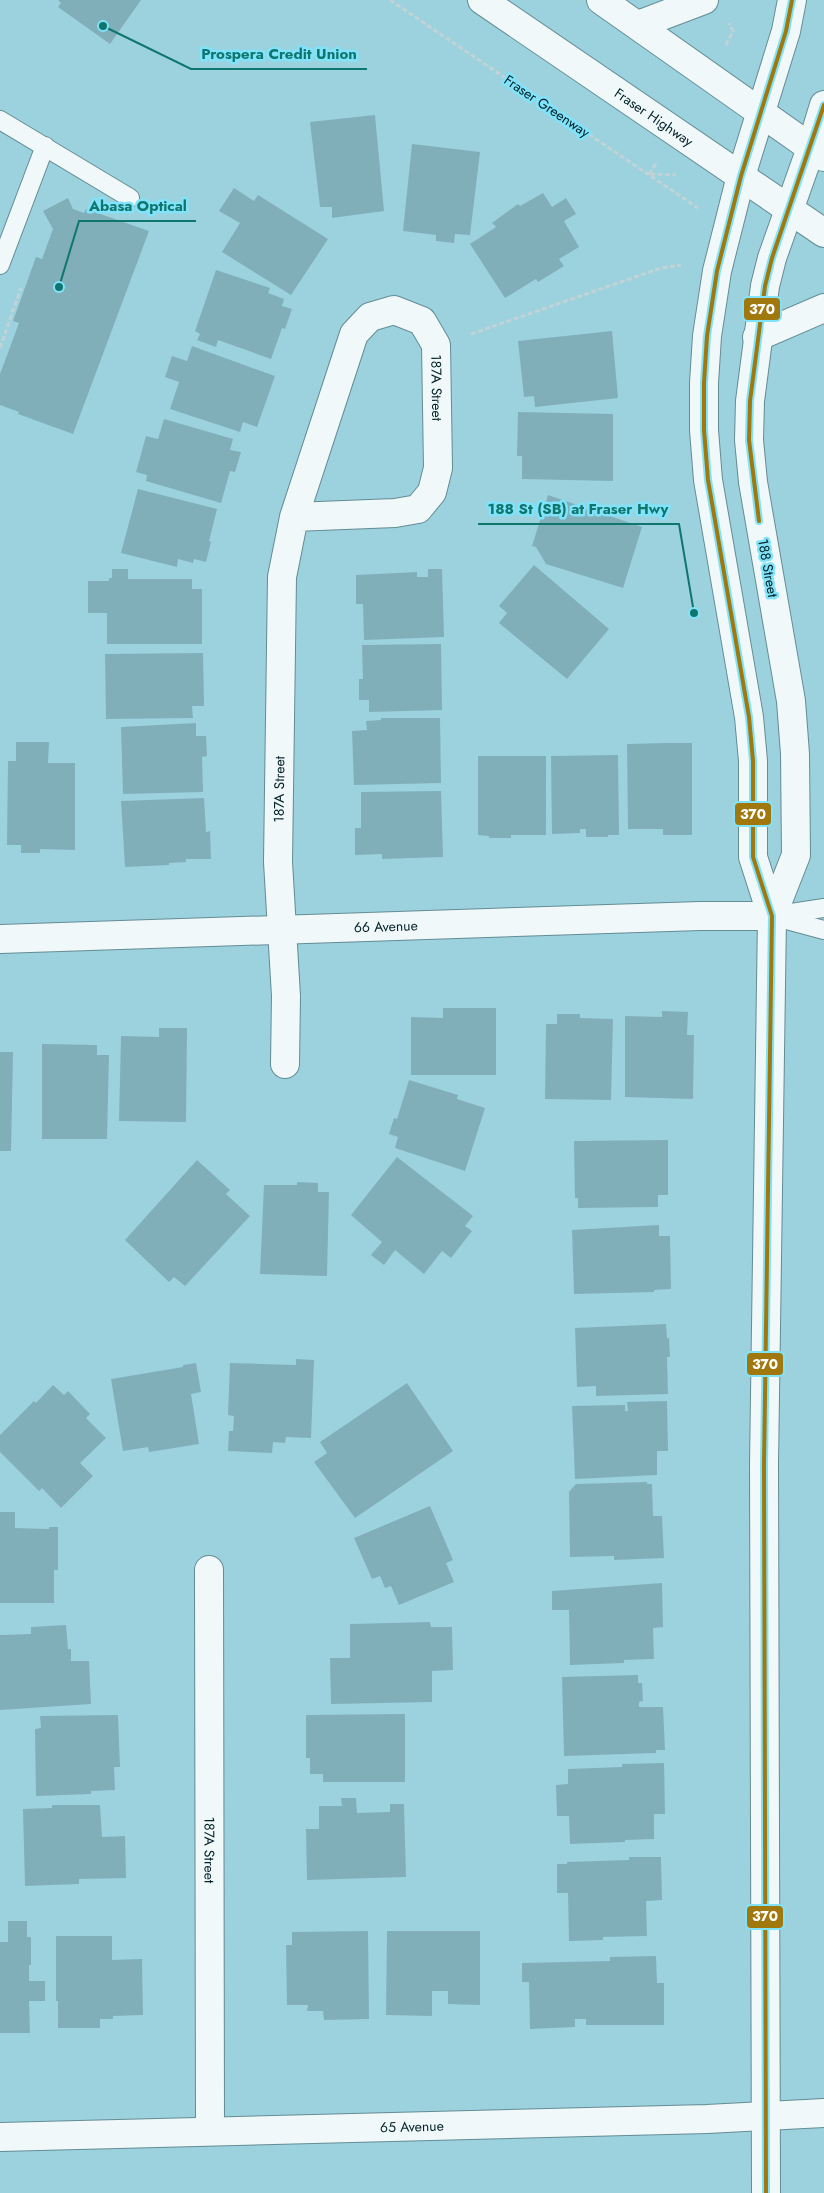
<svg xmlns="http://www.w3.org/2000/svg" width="824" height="2193" font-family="Jost,sans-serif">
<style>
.building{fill:#80afba}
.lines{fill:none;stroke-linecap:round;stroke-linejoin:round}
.lane-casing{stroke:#648c94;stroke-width:20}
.street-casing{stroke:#648c94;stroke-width:30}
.secondary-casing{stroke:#648c94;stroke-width:30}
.primary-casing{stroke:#648c94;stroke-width:30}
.path{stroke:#c1d3d6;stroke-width:3;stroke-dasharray:5 2.5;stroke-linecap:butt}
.lane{stroke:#f0f8fa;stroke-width:18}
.street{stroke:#f0f8fa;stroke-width:28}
.secondary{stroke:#f0f8fa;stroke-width:28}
.primary{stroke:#f0f8fa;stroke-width:28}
.bus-1-casing{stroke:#81e3f9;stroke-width:8}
.bus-1{stroke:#a1780e;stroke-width:4}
.labels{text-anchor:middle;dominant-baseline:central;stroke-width:5;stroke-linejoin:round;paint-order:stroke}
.street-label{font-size:14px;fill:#022228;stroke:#81e3f9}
.leader{fill:none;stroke:#0f766e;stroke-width:2}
.callout-dot{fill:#0f766e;stroke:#81e3f9;stroke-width:2}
.callout-label{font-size:15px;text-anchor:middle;font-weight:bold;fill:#0f766e;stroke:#81e3f9;stroke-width:5;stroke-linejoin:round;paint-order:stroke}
.line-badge{stroke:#81e3f9;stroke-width:2}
.badge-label{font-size:14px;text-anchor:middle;font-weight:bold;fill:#fff}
</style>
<rect width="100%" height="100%" fill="#9cd2de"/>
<!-- building -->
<g class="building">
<polygon points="58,0 141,0 110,44 58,7 61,3"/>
<polygon points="375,115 384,211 332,218 332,207 320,207 310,122"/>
<polygon points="412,144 480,152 470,235 455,234 454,243 436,241 436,235 403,231"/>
<polygon points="234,188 254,201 258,195 328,239 291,295 222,252 240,223 219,211"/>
<polygon points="543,193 552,207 566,198 576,214 564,221 579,247 559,259 564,266 538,282 536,279 505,298 470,244 496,227 492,223 518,204 520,206"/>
<polygon points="68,198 73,209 84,213 86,209 149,231 73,434 18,414 19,412 0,405 0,374 19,323 13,321 36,257 42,259 53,229 43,211"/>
<polygon points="216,270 270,288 268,293 284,299 282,306 292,309 285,329 282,328 271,359 218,340 216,347 197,340 200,334 195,331"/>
<polygon points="612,331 618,398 535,407 534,396 524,397 518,341"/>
<polygon points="192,346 275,376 257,427 243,422 240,432 170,409 179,382 165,377 172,356 187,361"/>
<polygon points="518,412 613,414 613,481 522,479 522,456 517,456"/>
<polygon points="164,419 233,439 230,450 241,452 235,472 230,471 221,503 146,481 147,475 136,472 146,436 158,439"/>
<polygon points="138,489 217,509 209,541 211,542 206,562 194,559 193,563 178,559 177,567 121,553"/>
<polygon points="548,495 642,527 623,588 546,564 536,547 532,546"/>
<polygon points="534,565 609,629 567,679 499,623 507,613 499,606"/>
<polygon points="112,569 128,569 128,579 192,579 192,589 202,589 202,644 107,644 107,613 88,613 88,581 109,581 109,578 112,578"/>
<polygon points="428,569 442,569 444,637 364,640 363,604 356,604 356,575 417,572 417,577 428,577"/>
<polygon points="441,644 442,710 369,712 369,700 359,700 359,679 363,679 362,645"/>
<polygon points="203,653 204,706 192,706 193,718 106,719 105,654"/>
<polygon points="381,718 440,718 441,783 354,785 352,731 367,730 366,721 381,720"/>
<polygon points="196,723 196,736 206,736 207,756 202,757 203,792 123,794 121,727"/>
<polygon points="16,742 49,742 48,763 75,763 75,850 40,849 40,853 21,853 21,845 7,845 8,761 16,761"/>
<polygon points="666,743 692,743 692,835 663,835 663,829 628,829 627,744"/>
<polygon points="618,755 619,835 608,835 608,837 586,837 586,829 580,829 580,833 552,834 551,756"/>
<polygon points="478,756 546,756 546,835 511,835 511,838 489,838 489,836 478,835"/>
<polygon points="441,791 443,857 382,859 382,854 355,855 355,828 361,828 361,792"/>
<polygon points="204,798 206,832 210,831 211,859 186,859 186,862 169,863 169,865 125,867 121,801"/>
<polygon points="443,1008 496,1008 496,1075 411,1075 411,1017 443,1018"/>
<polygon points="662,1011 688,1012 687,1035 694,1035 693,1099 625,1097 625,1016 662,1017"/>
<polygon points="557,1014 580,1014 580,1018 613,1019 611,1100 545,1099 546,1024 557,1024"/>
<polygon points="159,1028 187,1028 186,1122 119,1121 121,1036 159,1037"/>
<polygon points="42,1044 97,1045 97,1055 109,1055 107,1139 42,1139"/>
<polygon points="0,1052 13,1052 11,1151 0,1151"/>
<polygon points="409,1080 458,1095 457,1099 485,1108 465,1171 395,1148 398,1137 389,1134 394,1118 397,1119"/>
<polygon points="668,1140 668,1195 658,1195 658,1207 578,1208 578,1198 575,1198 574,1141"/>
<polygon points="397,1157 473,1216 465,1226 472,1231 451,1258 442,1251 424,1274 395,1250 384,1265 371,1255 382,1242 351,1215"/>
<polygon points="197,1160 230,1190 226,1194 250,1216 185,1286 174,1277 169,1282 125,1240"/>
<polygon points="297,1182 318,1183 318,1192 329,1192 327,1276 260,1274 264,1185 297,1185"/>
<polygon points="659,1225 659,1236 670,1236 671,1289 654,1290 654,1292 574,1294 572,1230"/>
<polygon points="666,1324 667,1338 669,1338 670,1357 667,1357 668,1394 596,1396 596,1386 577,1387 575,1328"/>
<polygon points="296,1359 314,1360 311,1438 286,1437 285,1443 273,1442 272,1453 228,1451 229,1431 233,1431 234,1416 228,1415 230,1363 296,1365"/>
<polygon points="196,1363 201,1392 191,1394 199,1444 149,1452 148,1447 123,1451 111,1379 183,1367 183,1365"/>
<polygon points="407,1383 453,1451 355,1518 314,1462 327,1453 320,1442"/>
<polygon points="53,1385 64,1395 68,1391 90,1414 86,1418 106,1438 80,1463 93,1476 61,1508 42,1488 39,1491 0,1452 0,1435 34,1401 36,1403"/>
<polygon points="667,1401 668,1451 657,1451 657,1475 575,1479 572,1406 625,1405 625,1411 628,1411 627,1402"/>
<polygon points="647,1482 647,1484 652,1484 653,1516 662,1516 664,1558 614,1560 614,1556 570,1557 569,1492 576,1484"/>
<polygon points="430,1506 453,1560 446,1563 454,1582 399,1605 391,1586 385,1588 380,1576 372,1579 354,1538"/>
<polygon points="0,1512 15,1512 15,1528 49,1529 49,1527 58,1527 58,1570 54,1570 54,1603 0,1603"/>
<polygon points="662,1583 663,1627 653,1628 654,1659 624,1660 624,1663 570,1665 569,1610 552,1610 552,1591"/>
<polygon points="430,1622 431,1627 452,1627 453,1670 432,1671 432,1702 331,1704 330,1658 350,1658 350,1624"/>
<polygon points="66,1625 68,1649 71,1649 71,1661 89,1661 91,1704 0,1710 0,1635 31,1634 31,1627"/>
<polygon points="638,1675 638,1683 642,1683 643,1701 639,1702 639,1707 663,1707 665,1750 656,1750 656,1753 564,1756 562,1677"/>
<polygon points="405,1714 405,1782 323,1782 323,1774 310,1774 310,1758 306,1758 306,1715"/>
<polygon points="118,1715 120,1767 114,1767 115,1790 91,1791 91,1794 36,1796 35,1729 41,1728 40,1716"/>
<polygon points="664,1763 665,1814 654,1814 654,1839 625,1840 625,1842 570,1844 569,1816 557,1816 556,1785 568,1784 568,1769 622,1767 622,1764"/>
<polygon points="341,1798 356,1798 357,1813 390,1812 390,1804 404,1804 406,1877 307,1880 306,1829 319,1829 319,1806 342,1806"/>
<polygon points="52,1805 100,1805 102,1837 125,1836 126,1878 79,1879 79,1884 25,1886 23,1809 52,1808"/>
<polygon points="629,1857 661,1857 662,1900 646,1901 647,1936 603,1937 603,1940 569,1941 568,1893 557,1893 557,1864 567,1864 567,1862 629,1860"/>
<polygon points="8,1921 27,1921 27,1937 31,1937 31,1965 29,1965 29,1981 45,1981 45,2001 29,2001 30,2033 0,2033 0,1942 8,1942"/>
<polygon points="368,1931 369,2019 324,2020 323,2011 307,2011 308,2005 287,2005 286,1945 292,1945 292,1932"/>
<polygon points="387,1931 480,1931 480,2005 448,2004 448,1991 432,1991 432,2016 386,2015"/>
<polygon points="56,1936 112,1936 112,1960 142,1959 143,2015 113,2016 113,2019 100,2019 100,2028 58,2028 58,2001 56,2001"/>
<polygon points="656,1956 657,1983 664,1983 664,2025 586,2025 586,2019 575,2019 575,2027 530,2029 529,1982 522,1982 522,1963 610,1961 610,1957"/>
</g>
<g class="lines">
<defs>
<g id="lane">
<polyline points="0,120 130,198"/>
<polyline points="0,265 45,146"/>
<polyline points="778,915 824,908"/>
<polyline points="772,916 824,930"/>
</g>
<g id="street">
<path id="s1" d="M285,1064L286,996L278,862L282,577L294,517L354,334L370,317L394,310L422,321L436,345L438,468L432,492L418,509L395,513L294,517"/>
<path id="s2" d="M209,1570L210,2130"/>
<path id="s3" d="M0,2137L707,2119L824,2113"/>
</g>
<g id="secondary">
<polyline points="772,916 796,855 795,754 791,701 753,482 749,440 750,401 765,286 772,258 811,148 824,105"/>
<path id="s4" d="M0,939L700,916H772"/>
<polyline points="766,2193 764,1464 772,916 753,857 753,761 749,717 708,480 704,430 704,383 707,336 717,271 741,176 786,31 792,0"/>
</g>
<g id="primary">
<path id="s5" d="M482,0L824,233"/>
<polyline points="601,0 824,157"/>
<polyline points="638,25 704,0"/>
<polyline points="757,337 824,308"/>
</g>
</defs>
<!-- lane casing -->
<use href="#lane" class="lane-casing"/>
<!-- street casing -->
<use href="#street" class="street-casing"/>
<!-- secondary casing -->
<use href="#secondary" class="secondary-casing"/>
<!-- primary casing -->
<use href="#primary" class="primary-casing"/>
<!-- path -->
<g class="path">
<polyline points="390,0 698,208"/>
<polyline points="726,45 733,31 729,23"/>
<polyline points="649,174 657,162"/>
<polyline points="650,174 676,175"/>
<polyline points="471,334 661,268 681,265"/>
<polyline points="0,348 21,288"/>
</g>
<!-- lane -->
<use href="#lane" class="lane"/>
<!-- street -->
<use href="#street" class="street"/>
<!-- secondary -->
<use href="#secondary" class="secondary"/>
<!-- primary -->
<use href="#primary" class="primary"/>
<defs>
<g id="bus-1">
<polyline points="759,521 749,440 750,401 765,286 772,258 824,105"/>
<polyline points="766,2193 764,1464 772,916 753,857 753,761 749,717 708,480 704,430 704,383 707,336 717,271 741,176 786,31 792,0"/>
</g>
</defs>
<!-- bus-1 casing -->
<use href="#bus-1" class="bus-1-casing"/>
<!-- bus-1 -->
<use href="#bus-1" class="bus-1"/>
</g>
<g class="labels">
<!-- street labels -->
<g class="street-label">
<text transform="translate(547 106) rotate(34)">Fraser Greenway</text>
<text stroke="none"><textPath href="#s5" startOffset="208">Fraser Highway</textPath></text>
<text stroke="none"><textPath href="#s1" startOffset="890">187A Street</textPath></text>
<text transform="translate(768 568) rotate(80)">188 Street</text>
<text stroke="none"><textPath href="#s1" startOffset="275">187A Street</textPath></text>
<text stroke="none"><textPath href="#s4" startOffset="386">66 Avenue</textPath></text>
<text stroke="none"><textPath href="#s2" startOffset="280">187A Street</textPath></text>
<text stroke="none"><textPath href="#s3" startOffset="412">65 Avenue</textPath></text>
</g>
</g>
<!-- callouts -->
<path class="leader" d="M103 26L191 69H367M59 287L79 221H196M694 613L679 524H478"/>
<g class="callout-dot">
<circle cx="103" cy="26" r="5"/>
<circle cx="59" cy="287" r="5"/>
<circle cx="694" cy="613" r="5"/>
</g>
<g class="callout-label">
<text x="279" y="59">Prospera Credit Union</text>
<text x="138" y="211">Abasa Optical</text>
<text x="578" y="514">188 St (SB) at Fraser Hwy</text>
</g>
<g class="line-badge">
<rect x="743" y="297" width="38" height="24" rx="5" fill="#a1780e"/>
<rect x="734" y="802" width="38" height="24" rx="5" fill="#a1780e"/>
<rect x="746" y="1352" width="38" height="24" rx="5" fill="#a1780e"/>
<rect x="746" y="1905" width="38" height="24" rx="5" fill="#a1780e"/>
</g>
<g class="badge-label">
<text x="762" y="314">370</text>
<text x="753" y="819">370</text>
<text x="765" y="1369">370</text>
<text x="765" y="1921">370</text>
</g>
</svg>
